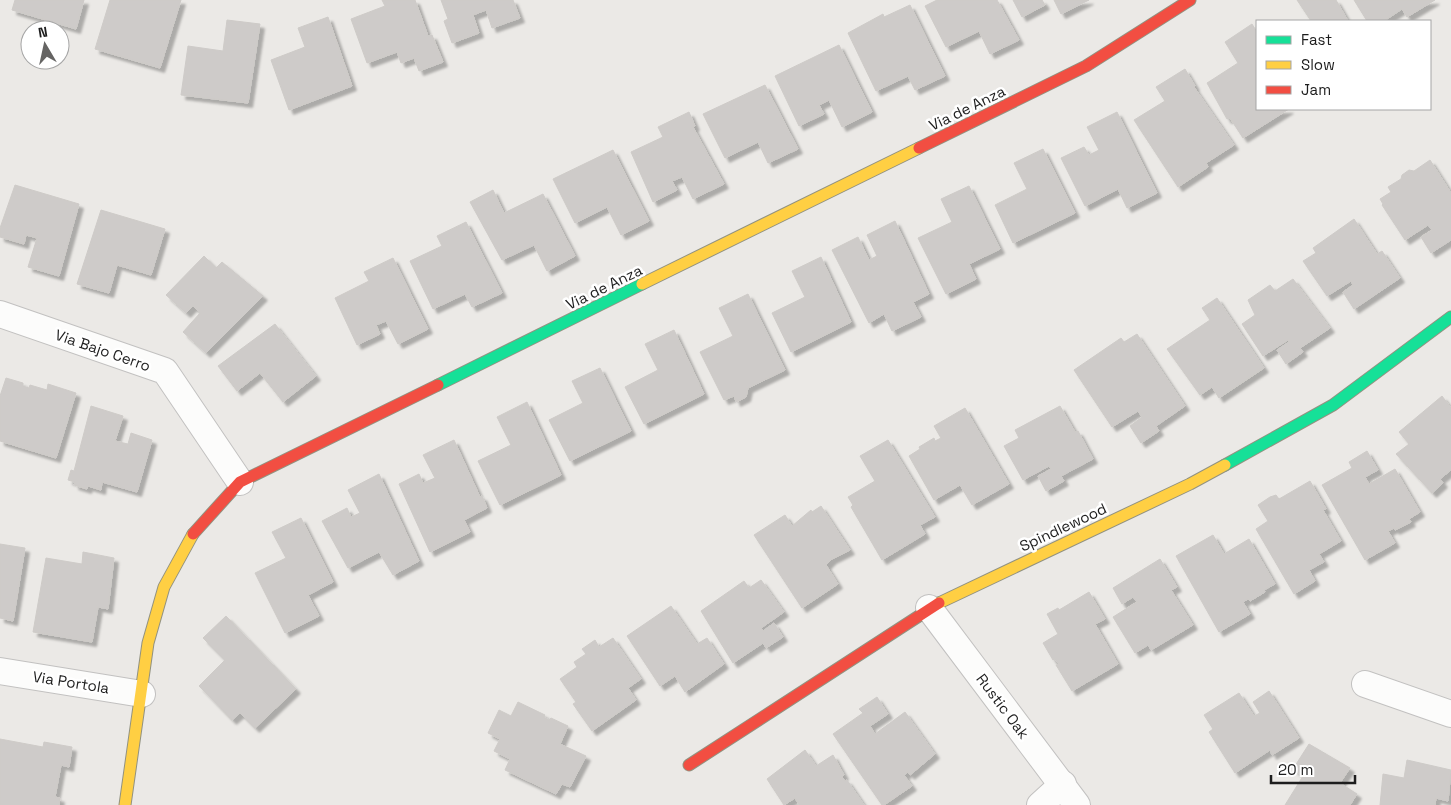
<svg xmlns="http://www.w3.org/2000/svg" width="1451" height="805" font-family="'Space Grotesk',sans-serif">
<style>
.building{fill:#cecbc9;stroke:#cecbc8;filter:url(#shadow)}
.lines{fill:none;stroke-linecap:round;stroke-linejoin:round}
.street-casing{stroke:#c2c1c0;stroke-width:28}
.fast-casing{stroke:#929280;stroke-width:13}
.slow-casing{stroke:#929280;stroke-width:13}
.jam-casing{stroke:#929280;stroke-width:13}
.street{stroke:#fcfcfb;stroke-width:26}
.fast{stroke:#16e098;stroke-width:11}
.slow{stroke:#ffcf43;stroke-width:11}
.jam{stroke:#f24e42;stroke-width:11}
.labels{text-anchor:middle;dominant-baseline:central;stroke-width:5;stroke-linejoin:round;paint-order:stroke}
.street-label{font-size:15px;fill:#1d1d1d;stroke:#fff}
</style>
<defs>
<filter id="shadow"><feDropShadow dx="4.5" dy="4.5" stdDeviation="1" flood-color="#0004"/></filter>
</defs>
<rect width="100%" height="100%" fill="#ebe9e6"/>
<!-- building -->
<g class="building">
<polygon points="15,0 84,0 76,29 12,10"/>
<polygon points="110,0 181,0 160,68 95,49"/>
<polygon points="382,0 415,0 428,36 432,35 443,62 419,71 414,58 401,63 397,52 367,63 351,19 385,6"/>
<polygon points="441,0 513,0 520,18 492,28 486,10 473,15 479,33 452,43 444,21 448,19"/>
<polygon points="937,0 997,0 1019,40 990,54 979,31 946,47 925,6"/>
<polygon points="1013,0 1042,0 1045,5 1022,17"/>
<polygon points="1054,0 1089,0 1061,14"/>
<polygon points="1297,0 1336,0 1348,21 1311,21"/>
<polygon points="1354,0 1435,0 1407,17 1402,9 1384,21 1367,21"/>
<polygon points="910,5 945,76 915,90 908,76 876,91 848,33 883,14 884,17"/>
<polygon points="328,17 352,86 289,110 271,60 305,47 298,28"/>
<polygon points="227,20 260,24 248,103 181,95 188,46 223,51"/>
<polygon points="1252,24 1257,32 1257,109 1289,109 1243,138 1230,118 1227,119 1207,83 1238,63 1225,42"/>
<polygon points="839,45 872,112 842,127 829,100 819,105 824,114 799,126 775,76"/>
<polygon points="1185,69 1195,86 1194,87 1234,145 1206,163 1208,167 1178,187 1134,120 1165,101 1156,87"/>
<polygon points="765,85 798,149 768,163 758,142 725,158 703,114"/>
<polygon points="689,112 695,126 693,127 724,184 693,199 682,177 672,181 677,190 653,202 631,152 663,137 658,127"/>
<polygon points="1117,112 1157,193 1127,208 1118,189 1085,206 1061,158 1084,147 1089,155 1099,150 1087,127"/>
<polygon points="1043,149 1075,213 1013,243 995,205 1027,189 1014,163"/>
<polygon points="613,150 649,221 621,235 607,207 575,223 553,179"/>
<polygon points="1430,160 1451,193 1451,240 1431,253 1421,237 1432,230 1428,225 1405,240 1382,205 1383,204 1380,199 1391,192 1388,187 1401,179 1402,175 1409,170 1414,171"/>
<polygon points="15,185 79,204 59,276 28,267 37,238 26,235 24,244 0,237 0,228"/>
<polygon points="969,186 1000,249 969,264 976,279 946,294 918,238 952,222 941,199"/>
<polygon points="493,190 504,213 543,194 575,256 547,271 534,245 502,260 470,202"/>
<polygon points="101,210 165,229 151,275 117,265 109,293 77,284"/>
<polygon points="1354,219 1377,254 1382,251 1400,278 1354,309 1343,292 1353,285 1351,281 1327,296 1303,261 1316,253 1313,248"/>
<polygon points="895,221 929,294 913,302 921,317 892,331 884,314 869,323 832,250 858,237 869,260 877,256 867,235"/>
<polygon points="466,222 502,293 472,307 465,294 433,309 410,261 442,246 437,236"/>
<polygon points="204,256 216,268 222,262 263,296 206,353 183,332 200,313 193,306 186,313 166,295"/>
<polygon points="821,257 851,322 791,352 772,313 805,297 792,271"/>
<polygon points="393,258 428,329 398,344 386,321 376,325 380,334 357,345 335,298 369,281 364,272"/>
<polygon points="1293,279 1330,328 1300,348 1303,352 1286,364 1277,350 1289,342 1288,340 1263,356 1242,324 1255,315 1248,300 1270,285 1275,291"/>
<polygon points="748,294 785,370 748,388 746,397 736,402 734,396 724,400 700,352 733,336 719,308"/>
<polygon points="1217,298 1264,368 1219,398 1212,387 1200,395 1167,349 1210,320 1202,308"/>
<polygon points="275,324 316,376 283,402 260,373 237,391 218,366"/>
<polygon points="674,330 704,394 644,424 625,387 658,370 645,344"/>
<polygon points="1137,334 1185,406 1156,426 1159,431 1141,443 1130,426 1142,417 1138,411 1112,427 1074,370 1121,338 1124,342"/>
<polygon points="600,368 631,431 570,461 549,420 583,403 572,381"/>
<polygon points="6,378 23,383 23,386 29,388 30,385 47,390 48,384 76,393 56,458 0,441 0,396"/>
<polygon points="1442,396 1451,408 1451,470 1440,479 1443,483 1432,493 1396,454 1409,444 1399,432"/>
<polygon points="527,402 561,475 500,505 478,461 511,445 497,417"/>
<polygon points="91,406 123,416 115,441 128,444 131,433 152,440 137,492 102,482 101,490 88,486 87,489 74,485 75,482 68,480 71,470 74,471"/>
<polygon points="1060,406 1075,432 1078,431 1093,459 1061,476 1064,481 1046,491 1038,476 1051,469 1049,466 1023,480 1004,446 1019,438 1015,430"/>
<polygon points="965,408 1009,484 972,505 960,485 934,500 909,456 920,449 919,447 934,438 935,441 941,438 934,426"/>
<polygon points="454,440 480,497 482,496 487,508 464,520 470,532 430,552 399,484 419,474 423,483 435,478 423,455"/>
<polygon points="888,440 935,517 920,525 925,534 882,560 851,507 853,505 848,497 875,481 860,456"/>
<polygon points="1367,451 1378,470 1365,477 1369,484 1395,469 1420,512 1409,519 1411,522 1395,530 1394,528 1388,531 1395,543 1365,560 1322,485 1352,468 1349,462"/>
<polygon points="379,474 419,561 393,575 379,552 348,568 322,521 347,508 351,517 360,513 348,490"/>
<polygon points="1310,481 1326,509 1323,510 1341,541 1319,554 1324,562 1309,570 1315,581 1294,594 1256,529 1268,521 1258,505 1270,497 1276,495 1279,499"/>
<polygon points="821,506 850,550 832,559 826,565 838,584 802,608 754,535 785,515 792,526 811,510 812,512"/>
<polygon points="301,518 333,582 308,595 319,616 285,633 255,573 286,558 272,532"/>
<polygon points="1213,535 1224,554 1249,539 1275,584 1264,590 1265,592 1250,601 1248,599 1243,602 1250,614 1219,632 1176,556"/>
<polygon points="0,544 25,548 13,621 0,618"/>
<polygon points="83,552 114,558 108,609 98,607 92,642 33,632 46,558 82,564"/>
<polygon points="1160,559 1177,587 1171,590 1193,625 1151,650 1148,645 1135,653 1113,617 1137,602 1133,597 1122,604 1113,588"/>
<polygon points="761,580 784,612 761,628 763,631 774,623 783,637 766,648 763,643 733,663 701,611 744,581 749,588"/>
<polygon points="1089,592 1105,619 1095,624 1118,664 1072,691 1056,665 1059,664 1055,659 1053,660 1043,643 1058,634 1047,614 1058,608 1059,610"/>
<polygon points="671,606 697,644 707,638 724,664 685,692 675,676 660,686 627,636"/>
<polygon points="226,616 296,689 255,728 240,713 232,720 199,686 225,660 203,638"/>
<polygon points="613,638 641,679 628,688 636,700 592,731 573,704 576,702 560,679 577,667 574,662 586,654 582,649 595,640 599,647"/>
<polygon points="1269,691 1299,738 1272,755 1270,750 1235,773 1209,732 1213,729 1204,715 1239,693 1254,716 1260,713 1253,702"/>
<polygon points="877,697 888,714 870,726 875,734 905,712 935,754 910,775 908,772 904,775 912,786 884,805 882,805 833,734 863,713 859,709"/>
<polygon points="518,702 545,715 543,717 549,720 551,718 568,726 560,744 586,756 570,787 562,784 556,794 505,770 510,759 494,751 500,739 488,733 499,710 511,716"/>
<polygon points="0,739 43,747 44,742 72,747 69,767 61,765 55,797 60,798 59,805 0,805"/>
<polygon points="1309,744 1350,768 1340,783 1357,794 1350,805 1285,805 1303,776 1293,769"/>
<polygon points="805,750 816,766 833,755 844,775 842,777 845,781 847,780 864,805 799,805 795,798 784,805 767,779"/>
<polygon points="1407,760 1451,770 1448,801 1436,798 1435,805 1380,805 1383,774 1404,778"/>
</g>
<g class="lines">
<defs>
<g id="street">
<polyline points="0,314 165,371 240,482"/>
<polyline points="929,608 1077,805"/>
<polyline points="0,671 142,694"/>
<polyline points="1365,684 1451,714"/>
<polyline points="1040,805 1063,784"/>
</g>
<g id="fast">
<polyline points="438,385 642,284"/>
<polyline points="1225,465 1333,405 1451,317"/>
</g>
<g id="slow">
<polyline points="642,284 919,148"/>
<polyline points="939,603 1190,484 1225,465"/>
<polyline points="125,805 148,643 164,587 193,534"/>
</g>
<g id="jam">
<polyline points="919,148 1086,66 1190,0"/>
<polyline points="193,534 240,482 438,385"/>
<polyline points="689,765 939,603"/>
</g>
</defs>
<!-- street casing -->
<use href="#street" class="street-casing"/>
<!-- fast casing -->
<use href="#fast" class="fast-casing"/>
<!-- slow casing -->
<use href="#slow" class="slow-casing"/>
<!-- jam casing -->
<use href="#jam" class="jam-casing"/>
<!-- street -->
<use href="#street" class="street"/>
<!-- fast -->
<use href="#fast" class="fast"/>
<!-- slow -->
<use href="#slow" class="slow"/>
<!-- jam -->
<use href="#jam" class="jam"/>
</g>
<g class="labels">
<!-- street labels -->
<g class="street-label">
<text transform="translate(967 108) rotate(-26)">Via de Anza</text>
<text transform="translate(604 287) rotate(-26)">Via de Anza</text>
<text transform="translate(103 350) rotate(19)">Via Bajo Cerro</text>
<text transform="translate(1063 527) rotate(-25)">Spindlewood</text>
<text transform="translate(71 682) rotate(9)">Via Portola</text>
<text transform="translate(1003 706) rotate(53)">Rustic Oak</text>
</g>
</g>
<!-- legend -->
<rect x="1256" y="20" width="175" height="90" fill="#ffffff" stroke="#a5a5a5"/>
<rect x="1266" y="36" width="25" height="8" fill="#16e098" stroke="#a5a5a5"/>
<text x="1301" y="45" font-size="15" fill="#1d1d1d">Fast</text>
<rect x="1266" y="61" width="25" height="8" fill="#ffcf43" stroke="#a5a5a5"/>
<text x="1301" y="70" font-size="15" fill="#1d1d1d">Slow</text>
<rect x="1266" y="86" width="25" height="8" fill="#f24e42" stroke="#a5a5a5"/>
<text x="1301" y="95" font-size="15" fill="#1d1d1d">Jam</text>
<!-- north arrow -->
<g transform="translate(45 45) rotate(351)"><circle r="24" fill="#ffffff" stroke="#a5a5a5"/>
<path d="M0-4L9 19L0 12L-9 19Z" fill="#656463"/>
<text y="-8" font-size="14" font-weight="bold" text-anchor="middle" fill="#1d1d1d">N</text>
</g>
<!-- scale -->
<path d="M1271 775v8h84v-8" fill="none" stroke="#1d1d1d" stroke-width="2.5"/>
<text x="1278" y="775" font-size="15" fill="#1d1d1d" stroke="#ffffff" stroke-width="4" paint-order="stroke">20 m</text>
</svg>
